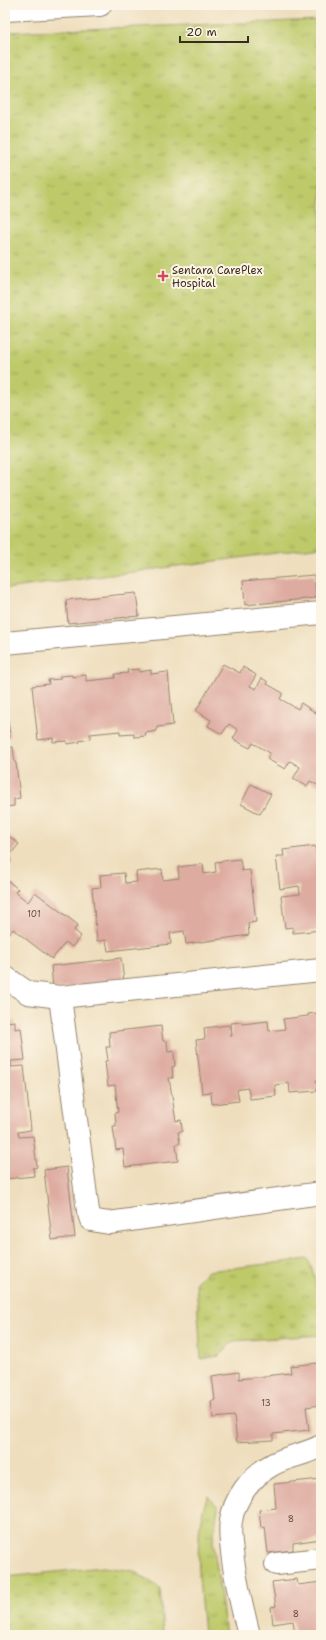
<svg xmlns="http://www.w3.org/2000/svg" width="326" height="1640" font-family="'Shantell Sans',sans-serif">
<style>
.grass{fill:url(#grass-tufts);stroke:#7c7a44}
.building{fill:#deaba1}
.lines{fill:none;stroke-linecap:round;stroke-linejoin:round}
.minor-casing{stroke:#94846e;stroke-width:24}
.minor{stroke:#fff;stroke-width:22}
.poi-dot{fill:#d1495b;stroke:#fcf5e5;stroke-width:1.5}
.labels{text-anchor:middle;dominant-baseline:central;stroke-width:4;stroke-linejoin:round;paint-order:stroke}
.number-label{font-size:9px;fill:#644a3f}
.poi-label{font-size:11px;fill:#3b2a1e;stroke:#fcf5e5;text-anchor:start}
</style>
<defs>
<pattern id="grass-tufts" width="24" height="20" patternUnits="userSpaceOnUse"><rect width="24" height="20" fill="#beca6b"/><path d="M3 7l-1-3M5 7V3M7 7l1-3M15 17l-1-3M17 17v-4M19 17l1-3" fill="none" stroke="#9ca457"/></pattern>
</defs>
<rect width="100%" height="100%" fill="#fcf5e5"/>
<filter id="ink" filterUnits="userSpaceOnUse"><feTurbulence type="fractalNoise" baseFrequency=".025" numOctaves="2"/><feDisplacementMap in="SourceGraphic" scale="8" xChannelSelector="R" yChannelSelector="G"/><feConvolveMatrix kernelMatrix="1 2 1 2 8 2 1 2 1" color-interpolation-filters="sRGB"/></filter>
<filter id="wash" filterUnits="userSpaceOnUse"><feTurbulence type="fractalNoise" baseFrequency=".012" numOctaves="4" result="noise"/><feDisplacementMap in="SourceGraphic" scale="16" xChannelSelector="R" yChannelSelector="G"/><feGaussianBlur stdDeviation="0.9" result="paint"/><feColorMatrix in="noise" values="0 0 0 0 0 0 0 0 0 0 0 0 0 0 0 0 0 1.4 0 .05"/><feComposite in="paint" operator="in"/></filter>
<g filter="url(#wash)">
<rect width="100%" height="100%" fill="#eedebd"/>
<!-- grass -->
<g class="grass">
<polygon points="321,20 321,547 5,589 5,32"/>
<polygon points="308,1259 318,1285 321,1287 321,1335 233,1341 219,1356 201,1359 196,1282 208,1271"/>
<path d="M208,1496L218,1507L213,1540L226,1635H204C201,1594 191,1533 208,1496Z"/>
<polygon points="103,1567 134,1571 160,1588 163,1635 5,1635 5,1577"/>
</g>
<g id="blocks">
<!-- building -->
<g class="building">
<polygon points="314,575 316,598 245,605 243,581"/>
<polygon points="136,593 139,616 68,623 66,600"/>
<polygon points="223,664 240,673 243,667 256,675 250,686 256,689 262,678 268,682 267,684 283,693 280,699 298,709 301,703 316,713 317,711 321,713 321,722 318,727 321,728 321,787 310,781 307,786 293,779 300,767 290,761 285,769 267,759 270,753 253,743 250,748 233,739 238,730 229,724 222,734 208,726 211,720 196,711"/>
<polygon points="139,669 139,672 151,670 151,674 168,672 173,725 157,727 157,731 145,733 146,736 134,737 134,734 120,735 120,731 90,734 90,739 79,741 80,742 67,744 67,741 53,742 53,738 38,740 32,686 49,684 48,680 60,679 60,676 72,675 72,677 86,675 86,681 115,678 115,674 128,673 127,670"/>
<polygon points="5,699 10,737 5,737"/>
<polygon points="5,742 7,748 13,747 15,763 16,763 20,798 14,799 14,806 5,807"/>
<polygon points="251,784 271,794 260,814 241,804"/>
<polygon points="5,833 19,844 10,855 11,862 5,870"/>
<polygon points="315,846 317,861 321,860 321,930 293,933 293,927 285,928 281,896 300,894 299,886 280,889 276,856 284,856 283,850"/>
<polygon points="240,859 242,871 250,870 256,922 248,923 249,935 186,944 184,931 170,933 171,944 108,951 106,940 97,941 92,888 101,887 100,875 124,873 125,883 137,882 136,872 162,869 163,880 179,878 178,867 203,864 204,874 216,872 215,862"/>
<polygon points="8,881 18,889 15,892 28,902 35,892 78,925 74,930 81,936 72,947 66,942 52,959 13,929 10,933 5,930 5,885"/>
<polygon points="121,958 124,981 53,989 51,966"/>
<polygon points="317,1013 318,1013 319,1015 321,1015 321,1080 316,1080 317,1091 290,1093 289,1083 275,1085 276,1096 250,1099 248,1088 241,1089 237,1090 239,1101 212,1104 211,1092 202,1093 196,1040 205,1039 204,1028 229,1025 230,1036 232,1036 231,1023 242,1022 242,1024 268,1021 269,1031 285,1029 283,1019 308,1016 308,1014"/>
<polygon points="15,1021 15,1029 21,1028 25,1060 11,1061 11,1067 24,1066 31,1130 18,1132 19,1137 33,1136 37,1167 33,1168 34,1176 5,1179 5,1022"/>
<polygon points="161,1026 163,1041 167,1041 168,1052 174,1051 174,1055 175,1066 172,1067 173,1078 169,1078 176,1121 181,1120 182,1129 182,1132 178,1132 180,1143 176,1144 178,1161 125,1167 123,1149 116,1150 113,1126 116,1126 115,1113 118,1112 115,1085 108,1086 105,1061 108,1060 106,1047 110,1047 109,1032"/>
<polygon points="67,1167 75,1237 52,1240 44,1170"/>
<polygon points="316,1363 317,1370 321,1369 321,1383 319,1384 320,1389 321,1388 321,1405 306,1407 309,1430 273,1434 273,1440 237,1442 234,1416 213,1418 211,1401 215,1400 212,1376 239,1372 239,1379 291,1373 290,1366"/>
<polygon points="321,1479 321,1539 293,1543 293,1550 268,1553 265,1527 261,1528 259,1510 276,1508 274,1484"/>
<polygon points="297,1579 298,1585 321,1582 321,1635 295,1635 293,1621 273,1624 271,1607 276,1606 272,1582"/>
</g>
</g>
</g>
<g filter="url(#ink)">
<use href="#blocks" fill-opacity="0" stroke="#94846e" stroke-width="1"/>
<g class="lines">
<defs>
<g id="minor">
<polyline points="5,10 100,5"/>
<polyline points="5,643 321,613"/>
<polyline points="5,977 28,993 60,997 321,970"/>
<polyline points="60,997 88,1211 91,1220 109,1223 321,1193"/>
<polyline points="276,1564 321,1559"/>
<path d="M249,1635C242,1607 235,1580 232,1552C231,1542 229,1531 231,1521C234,1499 251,1477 270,1466C286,1456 305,1455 321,1446"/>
</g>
</defs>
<!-- minor casing -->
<use href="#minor" class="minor-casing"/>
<!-- minor -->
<use href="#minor" class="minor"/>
</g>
</g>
<!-- markers -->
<path class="poi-dot" d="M161 270h4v4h4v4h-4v4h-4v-4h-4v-4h4z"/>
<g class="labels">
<!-- number labels -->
<g class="number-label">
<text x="34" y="914">101</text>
<text x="266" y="1403">13</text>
<text x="291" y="1519">8</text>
<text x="296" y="1614">8</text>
</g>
<!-- poi labels -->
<g class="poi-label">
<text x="172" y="270">Sentara CarePlex<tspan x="172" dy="13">Hospital</tspan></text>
</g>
</g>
<!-- margin -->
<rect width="326" height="1640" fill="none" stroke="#fcf5e5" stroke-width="20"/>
<!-- scale -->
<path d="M180 36v6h68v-6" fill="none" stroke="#3b2a1e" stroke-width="2"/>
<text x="186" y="36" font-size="12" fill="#3b2a1e" stroke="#fcf5e5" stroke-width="3" paint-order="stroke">20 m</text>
</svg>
